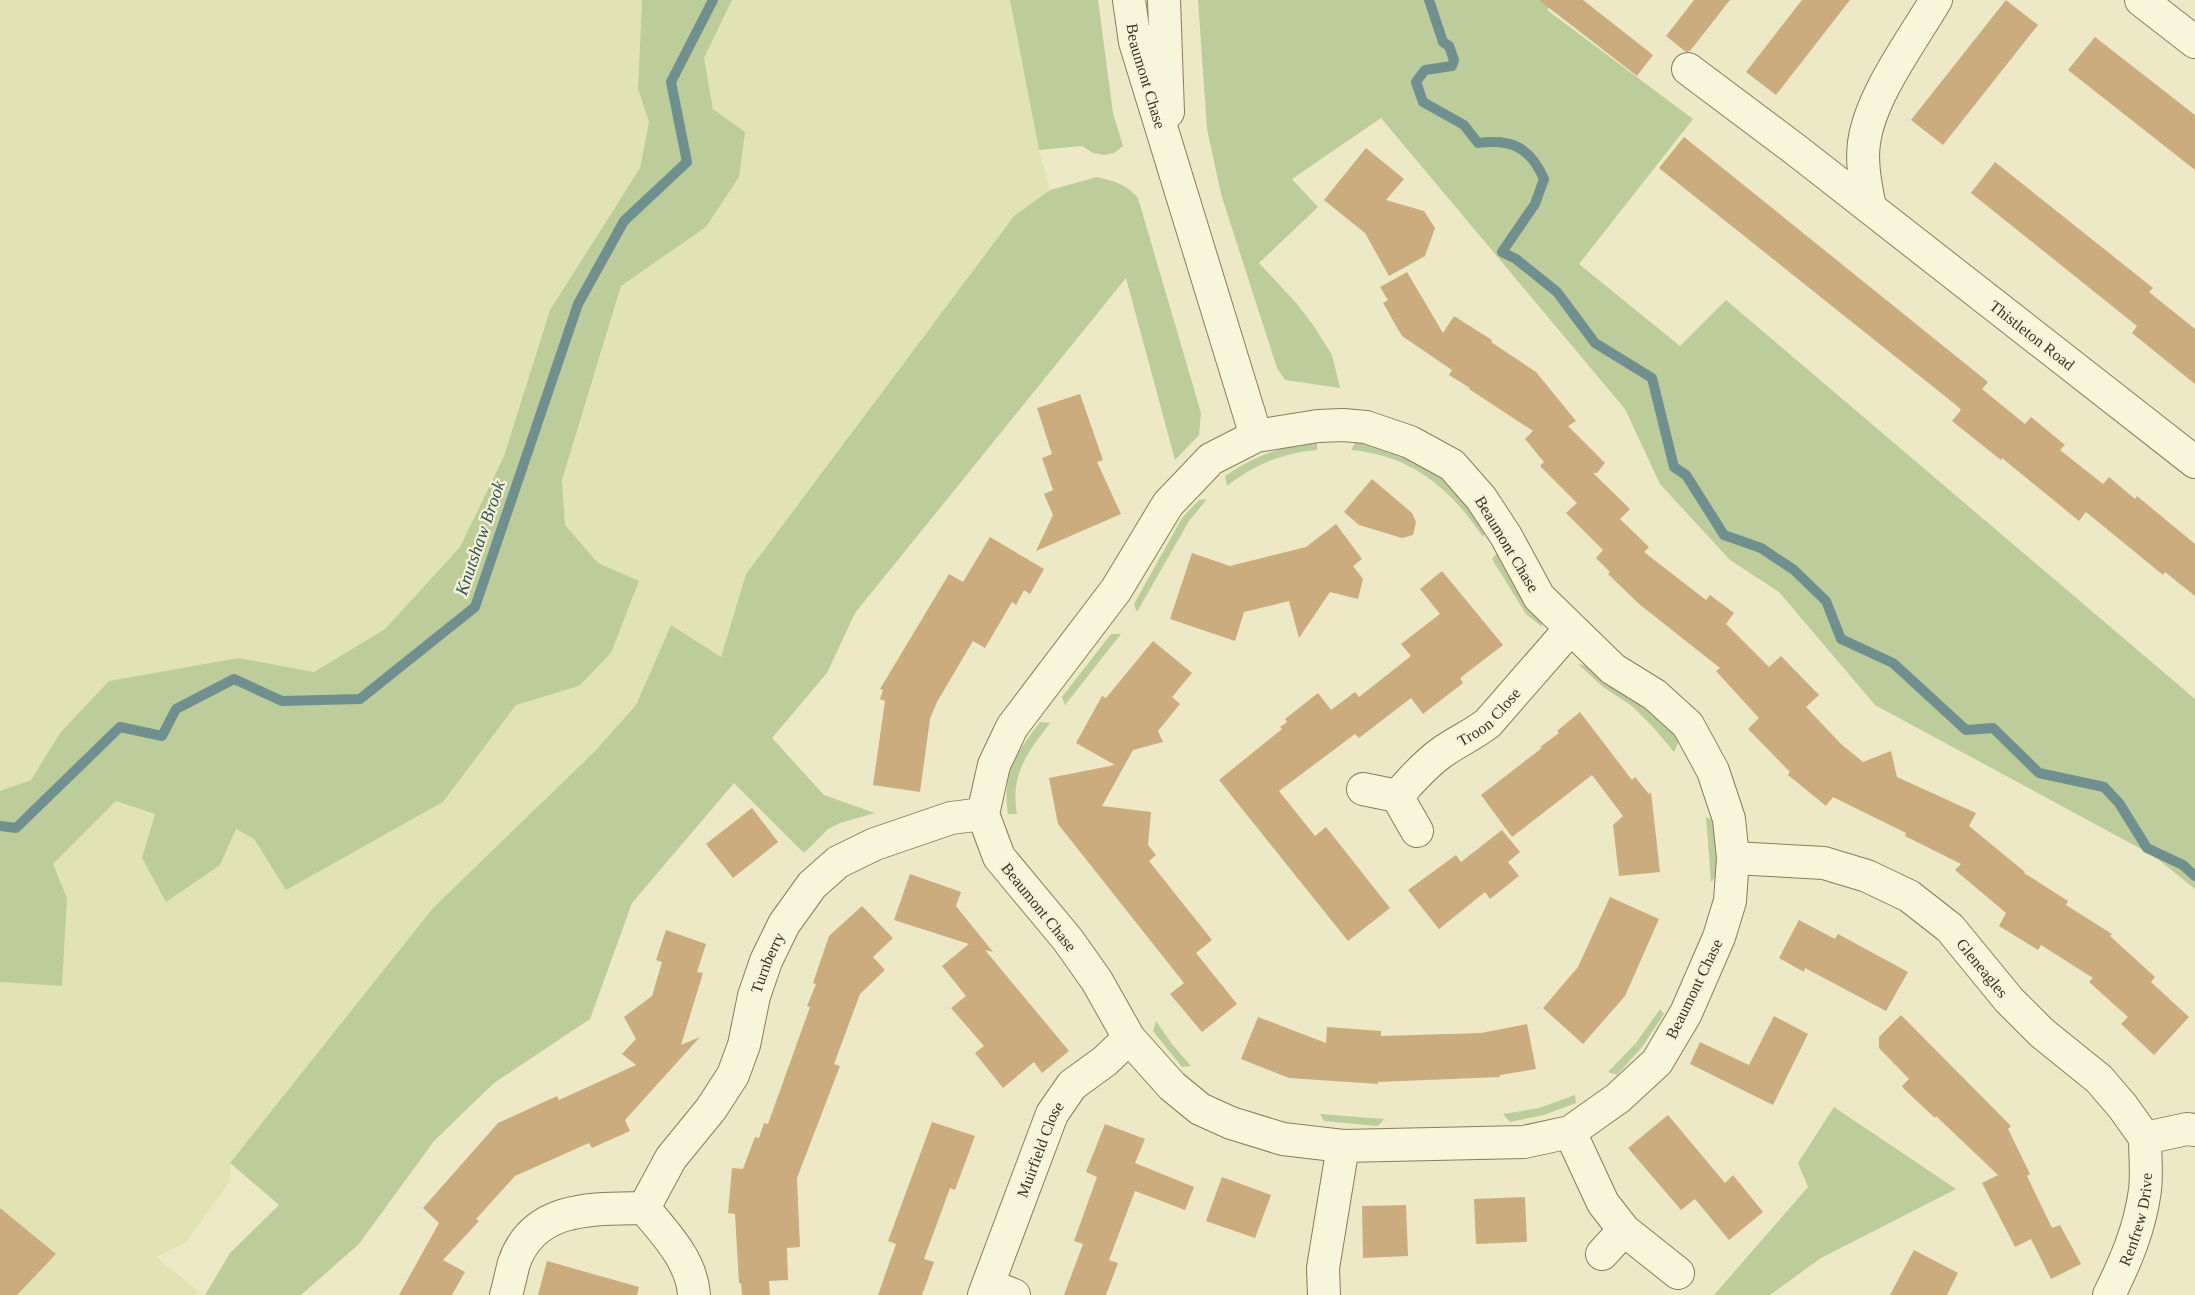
<svg xmlns="http://www.w3.org/2000/svg" width="2195" height="1295" font-family="'Times New Roman',serif">
<style>
.farmland{fill:#e2e3b5}
.green{fill:#bdcc9b}
.lines{fill:none;stroke-linecap:round;stroke-linejoin:round}
.stream{stroke:#6f908e;stroke-width:10}
.building{fill:#caac7e}
.minor-casing{stroke:#897c5d;stroke-width:34}
.minor{stroke:#f8f5db;stroke-width:32}
.labels{text-anchor:middle;dominant-baseline:central;stroke-width:4.5;stroke-linejoin:round;paint-order:stroke}
.street-label{font-size:16px;fill:#3a3120;stroke:#f5f2d7}
.water-label{font-size:18px;font-style:italic;fill:#305459;stroke:#f5f2d7}
</style>
<rect width="100%" height="100%" fill="#ede9c7"/>
<!-- farmland -->
<g class="farmland">
<polygon points="0,0 642,0 638,89 649,122 640,168 550,310 504,456 460,547 385,629 314,672 239,658 60,733 31,780 0,791"/>
<polygon points="732,0 1010,0 1039,150 1050,190 1014,216 746,574 721,657 671,625 636,705 595,751 433,908 230,1163 231,1180 186,1242 156,1257 198,1291 196,1295 0,1295 0,982 6,981 67,898 53,864 116,801 155,814 143,858 220,865 236,829 254,839 286,890 443,802 516,705 579,686 611,653 598,563 565,525 562,480 621,286 706,227 745,132 713,109 704,58"/>
</g>
<!-- green -->
<g class="green">
<polygon points="642,0 732,0 704,58 713,109 745,132 739,177 706,227 621,286 562,480 565,525 598,563 639,581 611,653 579,686 516,705 443,802 286,890 254,839 236,829 220,865 166,902 142,858 155,814 116,801 53,864 67,898 62,986 0,982 0,791 31,780 60,733 109,681 239,658 314,672 385,629 460,547 504,456 550,310 640,168 649,122 638,89"/>
<polygon points="1010,0 1098,0 1113,113 1123,146 1114,153 1104,155 1093,153 1082,146 1039,150"/>
<polygon points="1198,0 1556,0 1547,10 1693,119 1579,264 1680,346 1726,300 2195,699 2195,889 2154,856 1875,705 1779,592 1730,560 1660,484 1625,409 1381,118 1292,179 1318,207 1259,263 1297,304 1313,325 1332,355 1340,388 1285,380 1277,368 1221,194 1207,129"/>
<path d="M1097,177C1114,181 1126,184 1138,198L1201,413L1199,435L1175,460L1126,278L855,613L827,673L772,738L824,795L875,813L840,823L828,829L804,853L734,783L632,903L590,1019L494,1083L434,1141L359,1244L301,1295H205L230,1253L279,1205L230,1163L433,908L595,751L636,705L671,625L721,657L746,574L1014,216L1050,190Z"/>
<path d="M1317,441V450C1282,453 1254,465 1227,486L1225,476C1254,456 1282,446 1317,441Z"/>
<path d="M1356,441L1392,448L1443,476L1487,527L1483,537C1449,487 1412,456 1351,450Z"/>
<polygon points="1207,499 1189,521 1137,612 1134,604 1182,518 1199,500"/>
<polygon points="1498,552 1539,613 1542,627 1526,614 1492,559"/>
<polygon points="1111,634 1121,634 1065,705 1062,697"/>
<polygon points="1578,664 1592,667 1638,699 1660,719 1679,741 1674,752 1653,727 1632,706 1603,687"/>
<path d="M1040,722L1050,723C1027,753 1010,775 1017,814H1008C1002,772 1016,754 1040,722Z"/>
<polygon points="1706,817 1714,821 1718,875 1711,882"/>
<polygon points="1660,1009 1664,1014 1642,1047 1617,1075 1608,1072 1636,1043"/>
<polygon points="1156,1021 1172,1044 1191,1066 1182,1067 1153,1031"/>
<polygon points="1575,1095 1576,1103 1544,1115 1510,1122 1503,1114 1539,1108"/>
<polygon points="1834,1107 1956,1189 1821,1258 1770,1295 1714,1295 1808,1187 1798,1163"/>
<polygon points="1320,1114 1384,1119 1378,1126 1324,1121"/>
</g>
<g class="lines">
<!-- stream -->
<g class="stream">
<path d="M1429,0L1443,42L1449,46L1454,60L1452,66L1425,70L1416,82L1423,102L1464,125L1478,143C1512,139 1530,147 1544,179L1535,204L1502,252L1516,259L1557,292L1595,343L1652,378L1674,467L1686,475L1724,535L1761,548L1794,570L1826,601L1841,639L1893,663L1966,730L1993,728L2039,773L2104,787L2119,803L2147,848L2183,865L2195,876"/>
<polyline points="0,826 16,828 120,727 162,736 176,709 234,679 282,701 360,699 475,607 578,304 624,221 687,162 671,82 713,0"/>
</g>
</g>
<!-- building -->
<g class="building">
<polygon points="1539,0 1583,0 1653,55 1637,76"/>
<polygon points="1694,0 1730,0 1690,51 1686,52 1666,36"/>
<polygon points="1802,0 1850,0 1776,95 1746,72"/>
<polygon points="2006,0 2038,25 1943,145 1911,120"/>
<polygon points="2095,37 2195,115 2195,170 2068,70"/>
<polygon points="1684,137 1988,382 1982,389 2004,407 2025,424 2031,417 2065,445 2060,450 2103,484 2109,477 2135,499 2137,496 2195,544 2195,596 2165,572 2163,575 2086,512 2079,521 2002,458 2001,460 1952,421 1961,410 1956,405 1659,168"/>
<polygon points="1366,148 1404,179 1386,200 1424,211 1435,228 1425,256 1389,276 1365,233 1324,200"/>
<polygon points="1995,162 2153,288 2149,292 2195,329 2195,384 2132,333 2137,326 1971,193"/>
<polygon points="1407,272 1443,333 1454,316 1492,340 1491,342 1536,372 1576,421 1568,426 1605,463 1597,473 1593,473 1630,509 1620,519 1649,547 1644,552 1706,600 1710,595 1734,613 1726,624 1769,667 1781,656 1819,695 1806,707 1841,744 1863,762 1891,751 1897,777 1976,813 1969,826 2025,872 2024,873 2068,901 2066,905 2112,934 2110,936 2155,977 2151,982 2189,1017 2154,1055 2121,1024 2128,1017 2089,982 2093,978 2041,945 2038,950 1999,926 2006,913 1955,870 1961,864 1905,836 1906,833 1833,797 1826,806 1788,775 1790,772 1748,729 1759,718 1716,671 1720,668 1639,604 1608,574 1610,572 1596,558 1603,550 1566,513 1577,503 1540,466 1544,462 1525,439 1533,431 1469,389 1470,388 1449,375 1452,370 1402,336 1383,303 1388,300 1380,287"/>
<polygon points="1080,394 1103,460 1097,462 1121,514 1036,551 1053,515 1044,494 1053,490 1042,458 1052,454 1037,408"/>
<polygon points="1372,479 1412,513 1416,522 1413,535 1402,538 1359,525 1344,512"/>
<polygon points="1336,524 1362,559 1353,566 1363,579 1358,599 1330,592 1299,638 1289,601 1244,612 1235,641 1170,619 1192,553 1230,566 1306,547"/>
<polygon points="990,537 1044,569 1030,594 1024,590 1016,605 1012,602 985,648 973,641 937,702 930,719 920,792 873,785 885,701 880,699 883,690 880,689 949,574 963,582"/>
<polygon points="1442,571 1503,645 1460,678 1463,683 1423,714 1411,698 1359,738 1355,734 1279,791 1315,836 1326,827 1390,908 1348,941 1219,780 1282,729 1280,727 1287,722 1285,719 1318,693 1331,710 1355,692 1359,697 1411,656 1401,644 1440,614 1420,589"/>
<polygon points="1153,641 1192,673 1172,697 1180,704 1158,731 1163,742 1133,750 1102,806 1151,812 1148,845 1156,855 1149,861 1212,940 1196,953 1237,1004 1202,1032 1170,994 1184,983 1058,824 1049,778 1115,765 1076,743 1102,696 1106,698"/>
<polygon points="1580,712 1632,780 1635,777 1649,794 1651,792 1660,872 1619,876 1613,825 1623,816 1592,775 1512,837 1481,795 1542,748 1540,747 1559,733 1557,731"/>
<polygon points="752,808 778,842 733,878 706,844"/>
<polygon points="1502,830 1520,852 1508,862 1519,876 1490,899 1485,892 1439,929 1408,890 1456,855 1461,862"/>
<polygon points="910,874 961,892 956,906 993,952 985,950 1069,1051 1042,1073 1034,1062 1003,1088 975,1053 984,1046 951,1008 966,996 942,966 969,944 894,920"/>
<polygon points="1610,897 1659,919 1625,996 1583,1044 1543,1008 1578,967"/>
<polygon points="862,906 893,938 873,957 885,970 860,994 834,1064 840,1066 797,1178 800,1247 787,1248 788,1280 769,1281 770,1295 742,1295 741,1283 739,1283 735,1214 728,1213 732,1168 743,1169 755,1137 759,1138 764,1123 768,1124 810,1007 807,1006 816,984 813,983 829,936"/>
<polygon points="1799,920 1835,939 1838,934 1908,972 1886,1011 1805,968 1804,972 1779,958"/>
<polygon points="666,930 706,944 697,972 703,973 681,1045 700,1037 625,1120 630,1131 592,1148 589,1143 515,1176 476,1219 479,1221 443,1260 465,1272 452,1295 399,1295 439,1223 423,1208 498,1123 557,1096 559,1100 636,1065 622,1054 636,1039 624,1017 652,996 662,962 656,960"/>
<polygon points="1901,1015 2011,1126 2008,1129 2030,1174 2027,1176 2052,1228 2060,1225 2081,1264 2051,1279 2031,1239 2015,1247 1982,1183 1998,1175 1936,1116 1935,1118 1904,1089 1902,1086 1909,1079 1879,1048 1879,1037"/>
<polygon points="1774,1016 1808,1034 1773,1105 1690,1064 1700,1042 1749,1065"/>
<polygon points="1258,1017 1326,1043 1327,1027 1381,1031 1381,1036 1481,1033 1527,1024 1536,1069 1500,1075 1500,1077 1378,1082 1378,1084 1289,1078 1241,1059"/>
<polygon points="1668,1115 1725,1183 1733,1175 1763,1212 1729,1240 1695,1199 1681,1210 1628,1148"/>
<polygon points="932,1122 975,1136 955,1190 950,1188 924,1259 934,1262 922,1295 878,1295 896,1244 888,1241"/>
<polygon points="1105,1124 1145,1139 1135,1163 1194,1187 1185,1210 1135,1191 1109,1260 1118,1263 1106,1295 1064,1295 1083,1244 1074,1241 1097,1177 1086,1172"/>
<polygon points="1222,1177 1271,1195 1255,1238 1206,1221"/>
<polygon points="1525,1197 1527,1242 1476,1244 1474,1199"/>
<polygon points="1406,1205 1408,1256 1363,1258 1362,1206"/>
<polygon points="0,1208 56,1254 17,1295 0,1295"/>
<polygon points="1914,1250 1958,1273 1947,1295 1890,1295"/>
<polygon points="547,1261 639,1287 637,1295 538,1295"/>
</g>
<g class="lines">
<defs>
<g id="minor">
<path id="s1" d="M1129,0L1135,42L1256,436"/>
<polyline points="1164,0 1168,112"/>
<polyline points="2141,0 2195,42"/>
<path id="s2" d="M1688,69L1796,150L2195,462"/>
<path d="M1870,207C1866,187 1861,164 1864,143C1870,96 1912,41 1936,0"/>
<polygon points="1343,425 1366,427 1410,442 1452,465 1481,498 1506,536 1539,597 1613,669 1655,695 1688,725 1713,771 1729,819 1733,858 1730,901 1719,937 1686,1013 1657,1062 1618,1098 1570,1132 1524,1142 1343,1146 1283,1139 1231,1123 1200,1109 1172,1086 1129,1038 1097,981 1068,940 999,857 983,814 994,765 1012,727 1116,590 1168,504 1211,459 1256,436 1318,426"/>
<polyline points="1363,789 1397,796 1417,831"/>
<path id="s3" d="M1397,796C1411,781 1424,765 1441,753C1456,742 1473,735 1488,723L1570,629"/>
<path id="s4" d="M1733,858L1824,863L1867,876L1909,896L1950,928L2009,1000L2042,1033L2099,1079L2123,1107L2145,1138L2187,1129L2195,1130"/>
<polyline points="1570,1132 1603,1203 1624,1230 1678,1273"/>
<path d="M644,1208C665,1233 692,1261 694,1295"/>
<polyline points="1602,1254 1624,1230"/>
<polyline points="988,1285 1014,1295"/>
<path id="s5" d="M506,1295C509,1285 511,1274 514,1263C534,1205 594,1209 644,1208L671,1158L711,1109L733,1075L744,1045L754,996L766,961L784,924L812,885L838,862L875,844L951,818L983,814"/>
<path id="s6" d="M984,1295L1052,1114L1072,1085L1105,1061L1129,1038"/>
<polyline points="1324,1295 1323,1268 1343,1146"/>
<path id="s7" d="M2109,1295C2126,1261 2140,1228 2145,1190C2147,1173 2145,1155 2145,1138"/>
</g>
</defs>
<!-- minor casing -->
<use href="#minor" class="minor-casing"/>
<!-- minor -->
<use href="#minor" class="minor"/>
</g>
<g class="labels">
<!-- street labels -->
<g class="street-label">
<text stroke="none"><textPath href="#s1" startOffset="78">Beaumont Chase</textPath></text>
<text stroke="none"><textPath href="#s2" startOffset="435">Thistleton Road</textPath></text>
<text transform="translate(1507 544) rotate(59)">Beaumont Chase</text>
<text stroke="none"><textPath href="#s3" startOffset="122">Troon Close</textPath></text>
<text transform="translate(1039 907) rotate(51)">Beaumont Chase</text>
<text stroke="none"><textPath href="#s5" startOffset="464">Turnberry</textPath></text>
<text stroke="none"><textPath href="#s4" startOffset="286">Gleneagles</textPath></text>
<text transform="translate(1694 989) rotate(-64)">Beaumont Chase</text>
<text stroke="none"><textPath href="#s6" startOffset="156">Muirfield Close</textPath></text>
<text stroke="none"><textPath href="#s7" startOffset="81">Renfrew Drive</textPath></text>
</g>
<!-- water labels -->
<g class="water-label">
<text transform="translate(480 538) rotate(-71)">Knutshaw Brook</text>
</g>
</g>
</svg>
